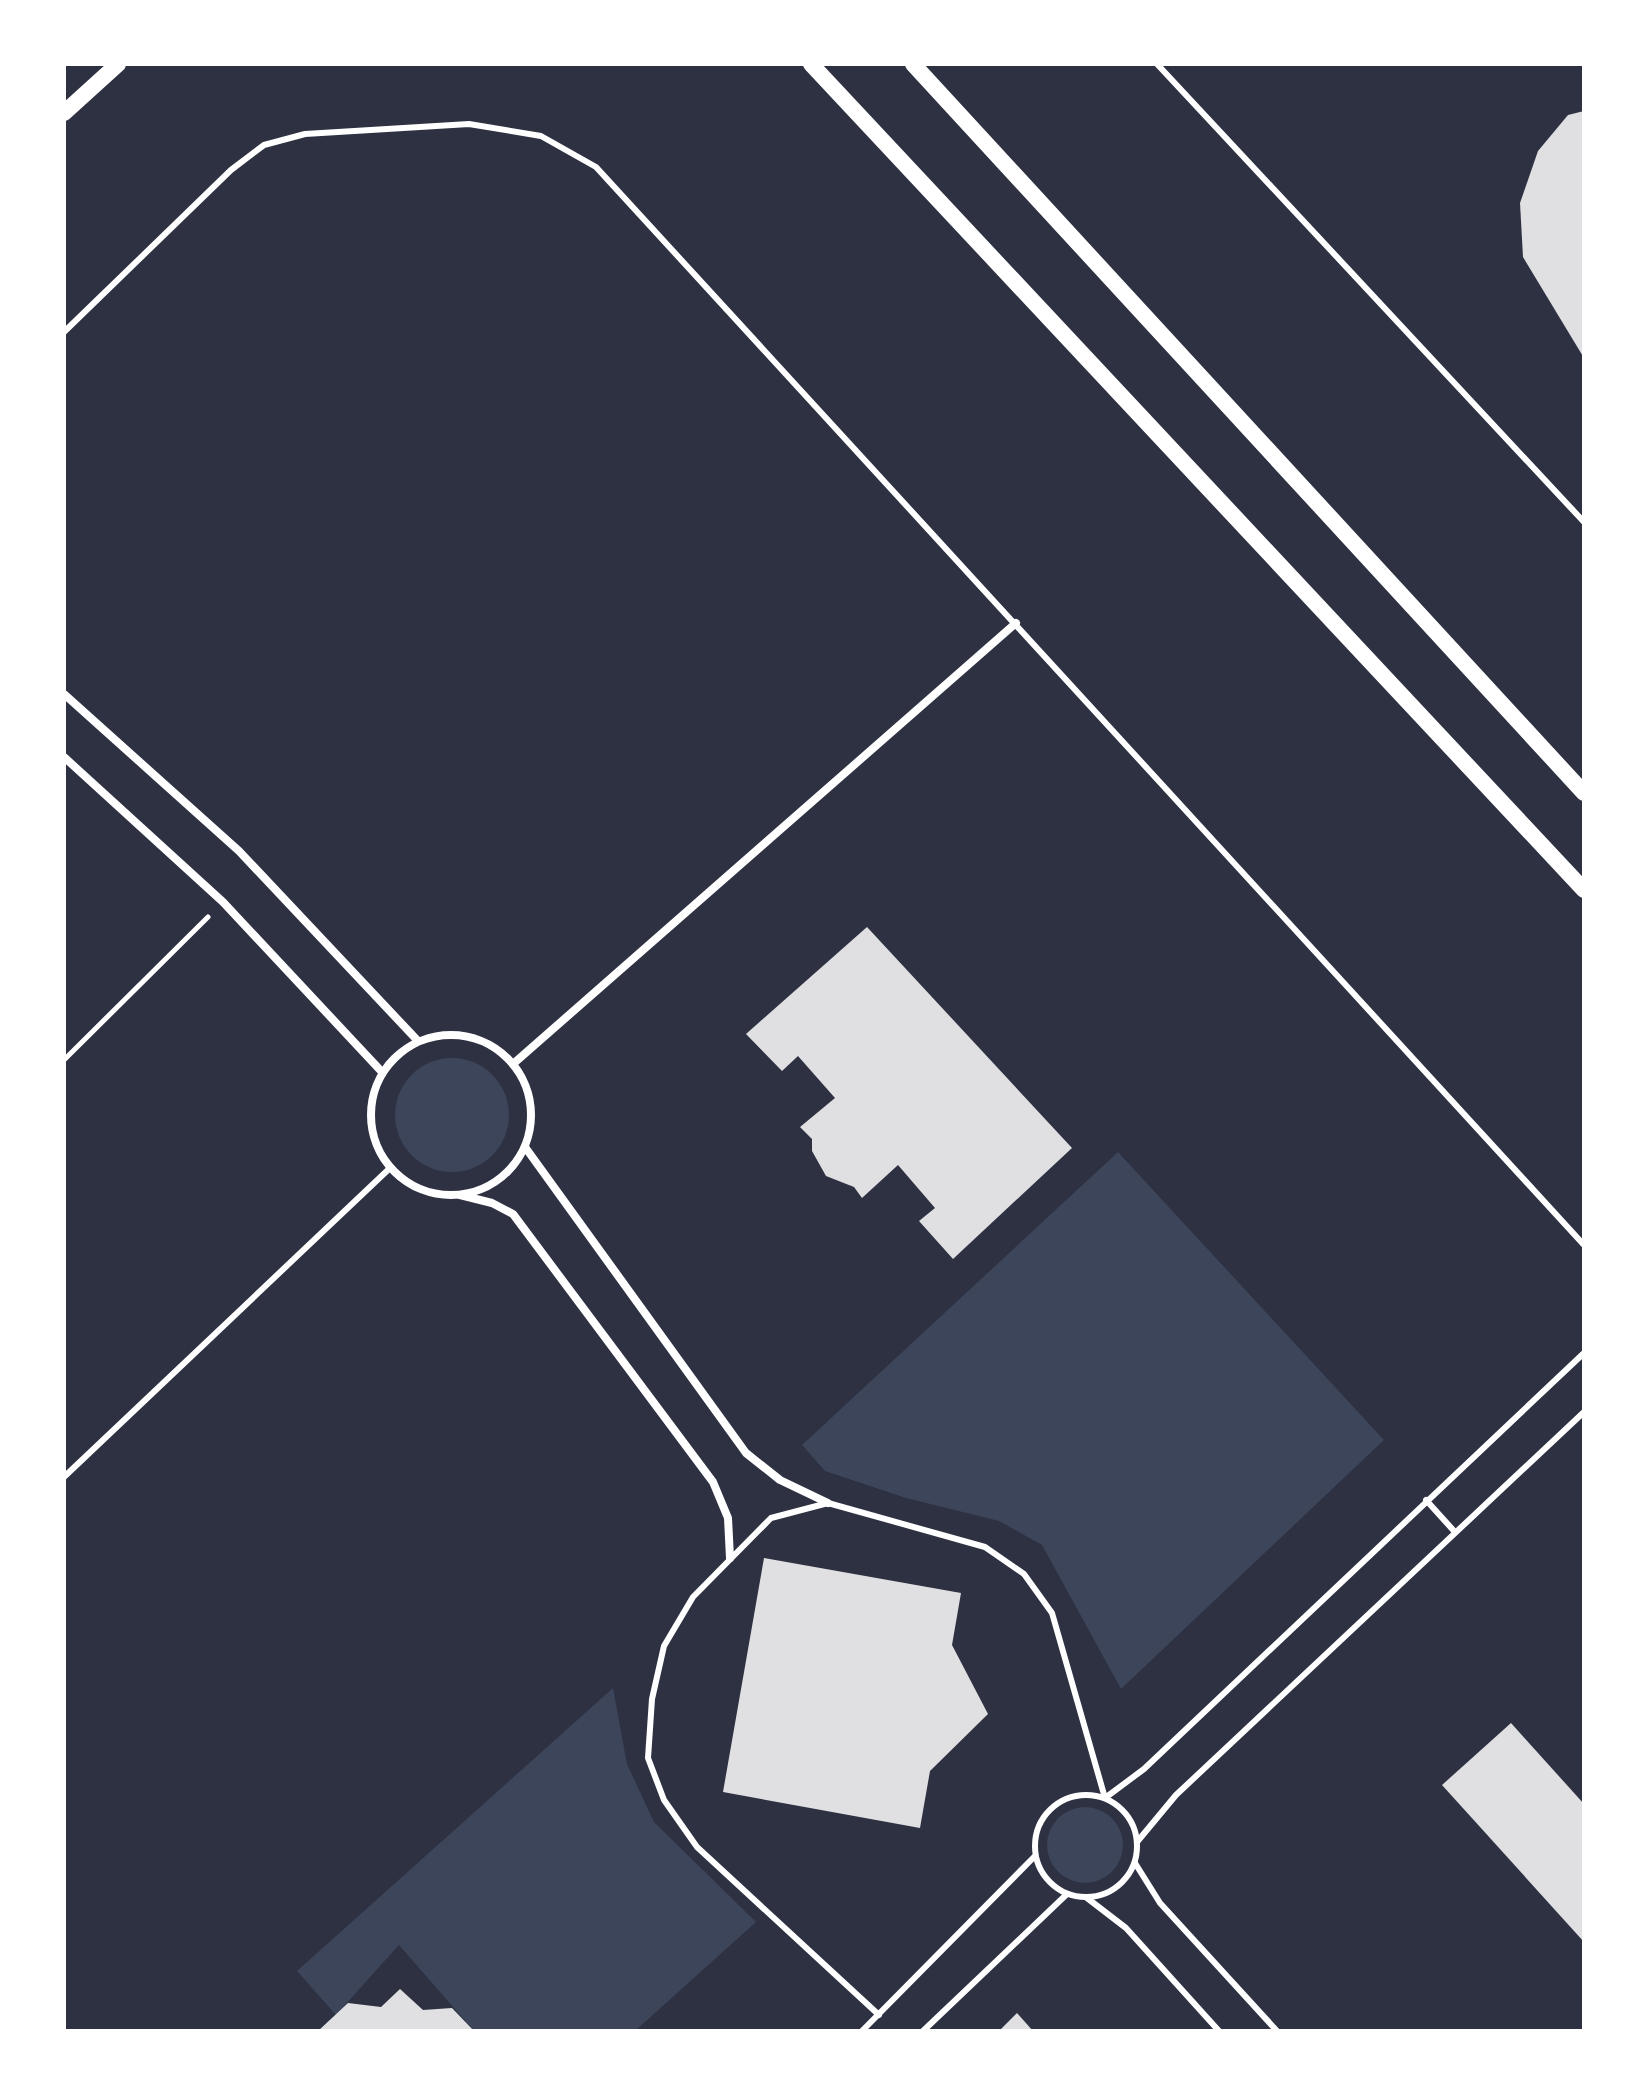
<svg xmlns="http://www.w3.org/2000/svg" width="1648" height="2095" font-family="'PT Sans Narrow',sans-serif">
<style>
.green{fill:#3c4559}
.building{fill:#e0e0e3}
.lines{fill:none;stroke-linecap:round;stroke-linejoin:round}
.path{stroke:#fff;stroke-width:5}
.service{stroke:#fff;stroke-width:6}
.minor{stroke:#fff;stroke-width:8}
.secondary{stroke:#fff;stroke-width:16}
</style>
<rect width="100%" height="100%" fill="#2d3142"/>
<!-- green -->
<g class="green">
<circle cx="452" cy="1115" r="57"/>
<polygon points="1118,1152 1384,1440 1121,1689 1042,1545 999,1521 906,1498 825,1471 802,1445"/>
<polygon points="613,1688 627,1764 654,1822 756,1922 635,2031 474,2031 399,1945 336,2015 297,1971"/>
<circle cx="1085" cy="1845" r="38"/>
</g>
<!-- building -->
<g class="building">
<polygon points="1584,111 1584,358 1523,257 1520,203 1538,151 1568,115"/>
<polygon points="867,927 1072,1148 953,1259 919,1221 935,1208 898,1165 862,1198 854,1187 826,1176 812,1151 812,1139 800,1127 835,1098 798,1056 782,1071 746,1034"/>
<polygon points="764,1558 961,1593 952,1645 988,1714 930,1771 920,1828 723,1792"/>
<polygon points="1511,1723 1584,1804 1584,1942 1442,1785"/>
<polygon points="400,1989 423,2010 452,2008 474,2031 318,2031 348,2003 381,2007"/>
<polygon points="1017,2013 1033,2031 999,2031"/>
</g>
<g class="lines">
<!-- path -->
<polyline class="path" points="64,1060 208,917"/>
<!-- service -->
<g class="service">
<polyline points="1157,64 1584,522"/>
<polyline points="64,332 231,170 264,145 305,134 469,124 541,136 596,167 1584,1245"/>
<polyline points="64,1477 390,1168"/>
<polyline points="1426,1500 1454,1531"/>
<circle cx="1086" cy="1846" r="51"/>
<polyline points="1137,1842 1176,1795 1584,1412"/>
<polyline points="1135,1863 1160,1903 1277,2031"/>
<polyline points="1087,1898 1126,1928 1219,2031"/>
<polyline points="879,2015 697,1847 664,1800 648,1758 652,1699 664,1646 693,1597 771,1518 828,1503 985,1547 1024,1574 1052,1613 1105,1798 1144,1769 1584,1353"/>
<polyline points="862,2031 1035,1856"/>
<polyline points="923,2031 1067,1894"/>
</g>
<!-- minor -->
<g class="minor">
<polyline points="64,694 239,851 418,1041"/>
<polyline points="64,757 223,902 382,1072"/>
<circle cx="451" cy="1115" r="80"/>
<polyline points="513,1064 1016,623"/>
<polyline points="525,1147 746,1453 780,1480 828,1503"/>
<polyline points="460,1195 492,1203 513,1214 713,1482 728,1518 730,1558"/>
</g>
<!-- secondary -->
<g class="secondary">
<polyline points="811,64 1584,890"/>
<polyline points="913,64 1584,793"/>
<polyline points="64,113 118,64"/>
</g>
</g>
<!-- border -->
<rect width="1648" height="2095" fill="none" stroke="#ffffff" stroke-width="132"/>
</svg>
